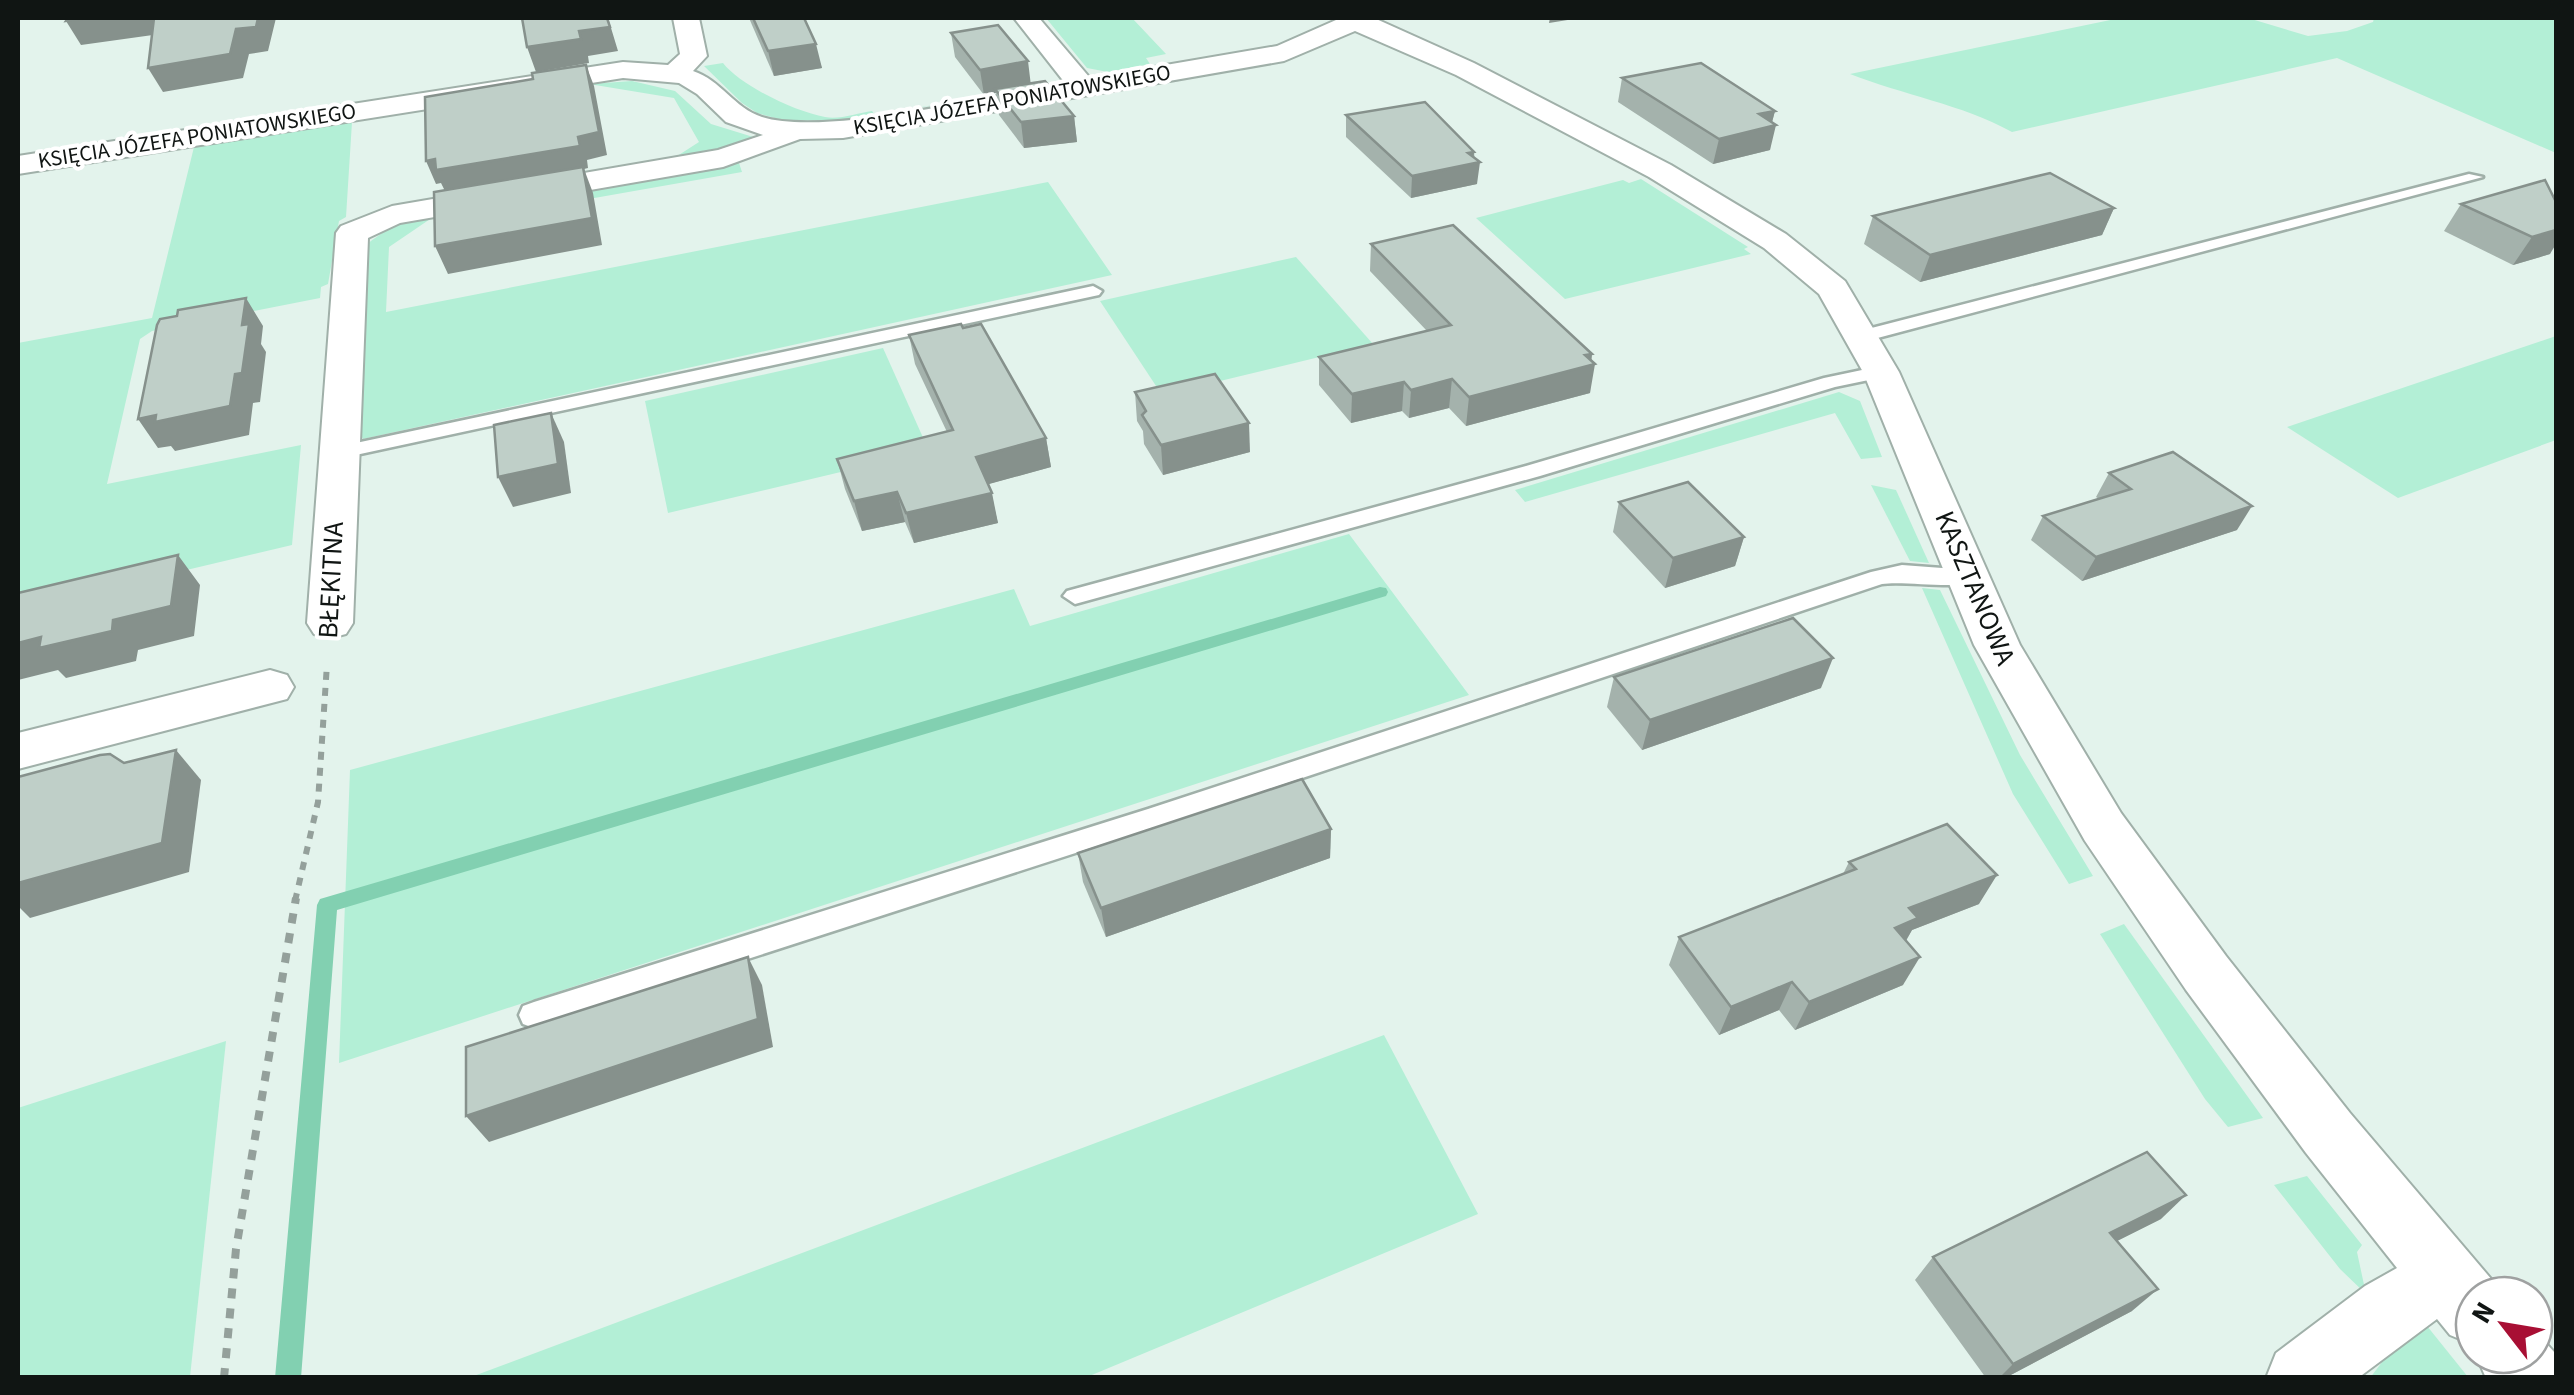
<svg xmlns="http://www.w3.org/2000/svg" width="2574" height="1395" font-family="'Source Sans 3',sans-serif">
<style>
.green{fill:#b3efd6}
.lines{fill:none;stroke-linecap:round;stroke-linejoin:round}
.stream{fill:#82d0b1;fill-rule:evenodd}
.lane-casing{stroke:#a0b0a9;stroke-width:5}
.street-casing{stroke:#a0b0a9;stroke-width:4}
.path-far1{stroke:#94a09b;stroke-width:6;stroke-dasharray:8 8;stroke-linecap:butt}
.path{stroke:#94a09b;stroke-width:8;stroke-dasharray:10 10;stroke-linecap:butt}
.lane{fill:#fff;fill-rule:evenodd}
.street{fill:#fff;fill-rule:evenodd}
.wall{fill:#a4b2ac}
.shaded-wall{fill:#86918c}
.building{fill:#bfcfc8;stroke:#86918c;stroke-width:2.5}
.labels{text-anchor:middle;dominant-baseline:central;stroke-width:8;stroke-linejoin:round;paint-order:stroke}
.far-street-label{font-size:22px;fill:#101513;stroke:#fff}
.street-label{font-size:28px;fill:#101513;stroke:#fff}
</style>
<rect width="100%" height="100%" fill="#e3f3ec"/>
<!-- green -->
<g class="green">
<polygon points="1046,18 1132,18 1166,54 1146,58 1150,64 1108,72 1087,68"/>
<path d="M2120,18H2248L2308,36L2347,31L2373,22L2374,18H2556V153L2337,58L2012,132C1961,104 1903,95 1850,74Z"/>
<path d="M723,63C741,86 796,112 825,117C839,120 858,113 872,111L875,115L957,101L852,120L786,121L757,113L742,103L704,66Z"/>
<polygon points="632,81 675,91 711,124 763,140 671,160 699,142 674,98 589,84"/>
<polygon points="352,122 346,217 339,221 328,284 321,287 320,298 152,331 140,339 107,484 301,445 292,545 18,610 18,343 152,318 194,147"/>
<polygon points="738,160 742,172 566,203 564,192"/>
<polygon points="1641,179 1748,247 1744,249 1751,254 1565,299 1476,218 1623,180 1629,183"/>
<path d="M1048,182L1112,275L363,439L347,412L364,247C387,226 410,220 439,213L389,247L386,312Z"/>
<polygon points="1296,257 1373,344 1162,395 1100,301"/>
<polygon points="2556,336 2556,440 2398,498 2287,427"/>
<polygon points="883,348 929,451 668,513 645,401"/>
<polygon points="1839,392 1860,401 1882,457 1861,459 1835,413 1525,502 1515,490"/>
<polygon points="1871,485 1896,490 1929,563 1910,561"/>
<polygon points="1349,534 1469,695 339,1063 350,770 1014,589 1030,626"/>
<polygon points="1922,588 1940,590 2020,755 2093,876 2069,884 2013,794"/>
<polygon points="2124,924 2263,1118 2228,1127 2205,1099 2100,934"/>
<polygon points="1384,1035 1478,1214 1087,1377 471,1377"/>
<polygon points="226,1041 190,1377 18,1377 18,1108"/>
<polygon points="2307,1176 2362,1245 2357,1252 2366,1294 2340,1269 2274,1185"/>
<polygon points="2419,1316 2468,1377 2370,1378 2413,1321"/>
</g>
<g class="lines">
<!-- stream -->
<polygon class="stream" points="1380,587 1386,588 1388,592 1386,596 337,910 301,1378 275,1378 317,905 320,899"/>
<defs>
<g id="lane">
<polygon points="2469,174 2483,177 1870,340 1863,342 1854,336 1856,332"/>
<polygon points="1093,286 1102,291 1099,295 337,459 327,453 337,447"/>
<polygon points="1881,366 1891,372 1888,376 1835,387 1540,476 1075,604 1063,596 1067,591 1526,466 1824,378"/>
<path d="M1902,565L1969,570L1980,578C1968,592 1906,580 1882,584L1162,825L534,1028L523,1024L519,1015L523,1006L534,1002L1148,809L1871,572Z"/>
</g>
<g id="street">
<path d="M673,18H699L707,56L693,71C721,80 734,108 762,117C825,137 994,95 1065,83L1014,18H1039L1090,78L1277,46L1336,20L1335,18H1374L1474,63L1671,165L1786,234L1845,281L1899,372L2020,645L2121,813L2226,956L2350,1113L2498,1287L2501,1295H2474V1345L2450,1335L2437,1319L2358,1378H2266L2276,1353L2365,1286L2397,1268L2306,1153L2186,990L2085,841L1974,645L1863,372L1819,294L1764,248L1649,177L1456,75L1355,31L1284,61L843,138L800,139L723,167L400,223L368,238L353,623L346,634L330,638L314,634L307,623L336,233L341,226L392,206L718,150L763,135L726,122L697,94L679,83L623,78L18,174V156L623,62L668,65L680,54Z"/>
<polygon points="270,670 287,675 294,687 287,699 18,769 18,733"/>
<polygon points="2534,1330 2555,1353 2556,1378 2486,1378 2476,1355 2534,1355"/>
</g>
</defs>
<!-- lane casing -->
<use href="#lane" class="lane-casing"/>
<!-- street casing -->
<use href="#street" class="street-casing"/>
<!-- path-far1 -->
<polyline class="path-far1" points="295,901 318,802 327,664"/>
<!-- path -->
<polyline class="path" points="224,1378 236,1249 296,898"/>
<!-- lane -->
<use href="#lane" class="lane"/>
<!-- street -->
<use href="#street" class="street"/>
</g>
<!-- wall -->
<g class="wall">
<polygon points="749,18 804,18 822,68 774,76"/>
<polygon points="951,33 1031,83 1074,116 1077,142 1024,148 999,115 996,93 984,95 955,57"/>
<polygon points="1622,78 1775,111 1772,122 1770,150 1713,164 1618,102"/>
<polygon points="1346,115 1474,152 1477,184 1411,198 1346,137"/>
<polygon points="2556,202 2550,254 2513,265 2444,231 2461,204"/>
<polygon points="2114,208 2102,235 1920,282 1864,244 1873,216"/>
<polygon points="1371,244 1592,354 1590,393 1466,426 1449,408 1409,418 1402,411 1351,423 1319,385 1319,357 1427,331 1370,271"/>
<polygon points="909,335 1046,438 1051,467 988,484 998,523 914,543 905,522 862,531 845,489 837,459 947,432 915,364"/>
<polygon points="1135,392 1250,452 1163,475 1144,444 1143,431 1137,421"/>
<polygon points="2109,473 2237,530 2082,581 2031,540 2043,516 2099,499 2096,497"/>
<polygon points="1619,502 1744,537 1735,566 1665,588 1613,532"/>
<polygon points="1614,677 1821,688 1642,750 1607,707"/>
<polygon points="1331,829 1330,858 1106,937 1083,882 1078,853"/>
<polygon points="1849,862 1979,904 1912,930 1906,941 1903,985 1795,1030 1779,1010 1719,1035 1669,965 1679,937 1843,874"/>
<polygon points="2161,1219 2117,1241 2132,1311 2005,1378 1986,1378 1915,1280 1933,1257"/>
</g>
<!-- shaded-wall -->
<g class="shaded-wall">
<polygon points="89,18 165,18 160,34 81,45 66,21"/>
<polygon points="258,18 276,18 268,51 249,54 243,78 163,92 148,68 236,29"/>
<polygon points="608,18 618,51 588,56 589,63 536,72 527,47"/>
<polygon points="1550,18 1580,18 1549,23"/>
<polygon points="816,44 822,68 774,76 768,51"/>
<polygon points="1028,61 1031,86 995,89 996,93 984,95 980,70"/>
<polygon points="586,65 594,86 607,155 587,160 588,168 584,169 593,193 602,245 448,274 435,246 446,193 441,183 436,184 426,161 578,137"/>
<polygon points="1775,111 1771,126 1776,125 1770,150 1713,164 1719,139 1759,114"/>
<polygon points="1074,116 1077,142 1024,148 1021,122"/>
<polygon points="1474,152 1473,163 1480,162 1477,184 1411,198 1412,176"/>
<polygon points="2114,208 2102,235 1920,282 1930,255"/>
<polygon points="2556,230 2556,244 2550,254 2513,265 2532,237"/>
<polygon points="246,298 263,326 261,344 266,352 260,402 253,403 249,435 175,451 171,446 158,448 138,419 242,325"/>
<polygon points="1592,354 1590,366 1595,364 1590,393 1466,426 1469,397"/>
<polygon points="1452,379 1449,408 1409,418 1411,390"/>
<polygon points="1404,382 1402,411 1351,423 1352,394"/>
<polygon points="551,413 564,442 571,493 513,507 498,477"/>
<polygon points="1249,423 1250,452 1163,475 1161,445"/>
<polygon points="1046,438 1051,467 982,486 976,457"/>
<polygon points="897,492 905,522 862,531 854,501"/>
<polygon points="992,493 998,523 914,543 906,513"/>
<polygon points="2252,506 2237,530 2082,581 2096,557"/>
<polygon points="1744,537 1735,566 1665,588 1673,558"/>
<polygon points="178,555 200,585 194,636 138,650 136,661 66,678 58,670 18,680 18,643 113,620"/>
<polygon points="1833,658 1821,688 1642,750 1650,720"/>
<polygon points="176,750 201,780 189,872 30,918 18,906 18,883"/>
<polygon points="1331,829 1330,858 1106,937 1101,908"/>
<polygon points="1997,875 1979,904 1912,930 1902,947 1895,928 1909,908"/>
<polygon points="748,957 762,985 773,1047 489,1142 466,1116"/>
<polygon points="1920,957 1903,985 1795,1030 1809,1002"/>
<polygon points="1792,982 1779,1010 1719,1035 1731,1007"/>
<polygon points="2186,1195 2161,1219 2087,1256 2110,1233"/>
<polygon points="2158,1289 2132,1311 2005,1378 1999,1378 2013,1364"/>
</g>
<!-- building -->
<g class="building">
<polygon points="68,18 89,18 66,21"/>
<polygon points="154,18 258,18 256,27 236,29 230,54 148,68"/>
<polygon points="522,18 607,18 610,27 579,31 581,39 527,47"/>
<polygon points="753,18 804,18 816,44 768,51"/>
<polygon points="998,25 1028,61 980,70 951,33"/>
<polygon points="1701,63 1775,111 1759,114 1776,125 1719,139 1622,78"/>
<polygon points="586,65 599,132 578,137 580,146 436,170 435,159 426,161 425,97 533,79 532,73"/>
<polygon points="1045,81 1074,116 1021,122 995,89"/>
<polygon points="1425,102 1474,152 1468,153 1480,162 1412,176 1346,115"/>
<polygon points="583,167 592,218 435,246 434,192"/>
<polygon points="2050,173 2114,208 1930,255 1873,216"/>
<polygon points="2545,180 2556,202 2556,230 2532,237 2461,204"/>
<polygon points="1453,225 1592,354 1585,355 1595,364 1469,397 1452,379 1411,390 1404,382 1352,394 1319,357 1451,325 1371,244"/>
<polygon points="246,298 242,325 249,324 242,373 235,374 230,406 155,422 156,415 138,419 157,325 160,319 177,316 178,310"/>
<polygon points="961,324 963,328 981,324 1046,438 976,457 992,493 906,513 897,492 854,501 837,459 953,430 909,335"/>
<polygon points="1215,374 1249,423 1161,445 1142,415 1146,411 1135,392"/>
<polygon points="551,413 558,464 498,477 494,425"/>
<polygon points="2173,452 2252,506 2096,557 2043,516 2131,489 2109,473"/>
<polygon points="1688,482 1744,537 1673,558 1619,502"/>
<polygon points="178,555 171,606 113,620 112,631 39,648 41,637 18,643 18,593"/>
<polygon points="1793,618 1833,658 1650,720 1614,677"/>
<polygon points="176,750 162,843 18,883 18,777 100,755 110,754 124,763"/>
<polygon points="1302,779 1331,829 1101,908 1078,853"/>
<polygon points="1947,824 1997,875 1909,908 1918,918 1895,928 1920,957 1809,1002 1792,982 1731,1007 1679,937 1856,869 1849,862"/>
<polygon points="748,957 758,1019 466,1116 466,1047"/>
<polygon points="2147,1152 2186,1195 2110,1233 2158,1289 2013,1364 1933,1257"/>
</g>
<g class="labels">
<!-- far-street labels -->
<g class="far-street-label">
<text transform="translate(1012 100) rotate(-10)">KSIĘCIA JÓZEFA PONIATOWSKIEGO</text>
<text transform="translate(197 136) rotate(-9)">KSIĘCIA JÓZEFA PONIATOWSKIEGO</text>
</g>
<!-- street labels -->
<g class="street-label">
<text transform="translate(331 580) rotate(-87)">BŁĘKITNA</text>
<text transform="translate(1975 588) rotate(67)">KASZTANOWA</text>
</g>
</g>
<!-- border -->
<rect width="2574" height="1395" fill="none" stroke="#101513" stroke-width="40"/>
<!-- north arrow -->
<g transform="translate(2504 1325) rotate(301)"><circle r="48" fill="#ffffff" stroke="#9fa1a1" stroke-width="2.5"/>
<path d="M0-8L18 38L0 25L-18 38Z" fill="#a80f34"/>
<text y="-15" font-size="28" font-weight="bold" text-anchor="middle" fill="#101513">N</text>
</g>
</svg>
